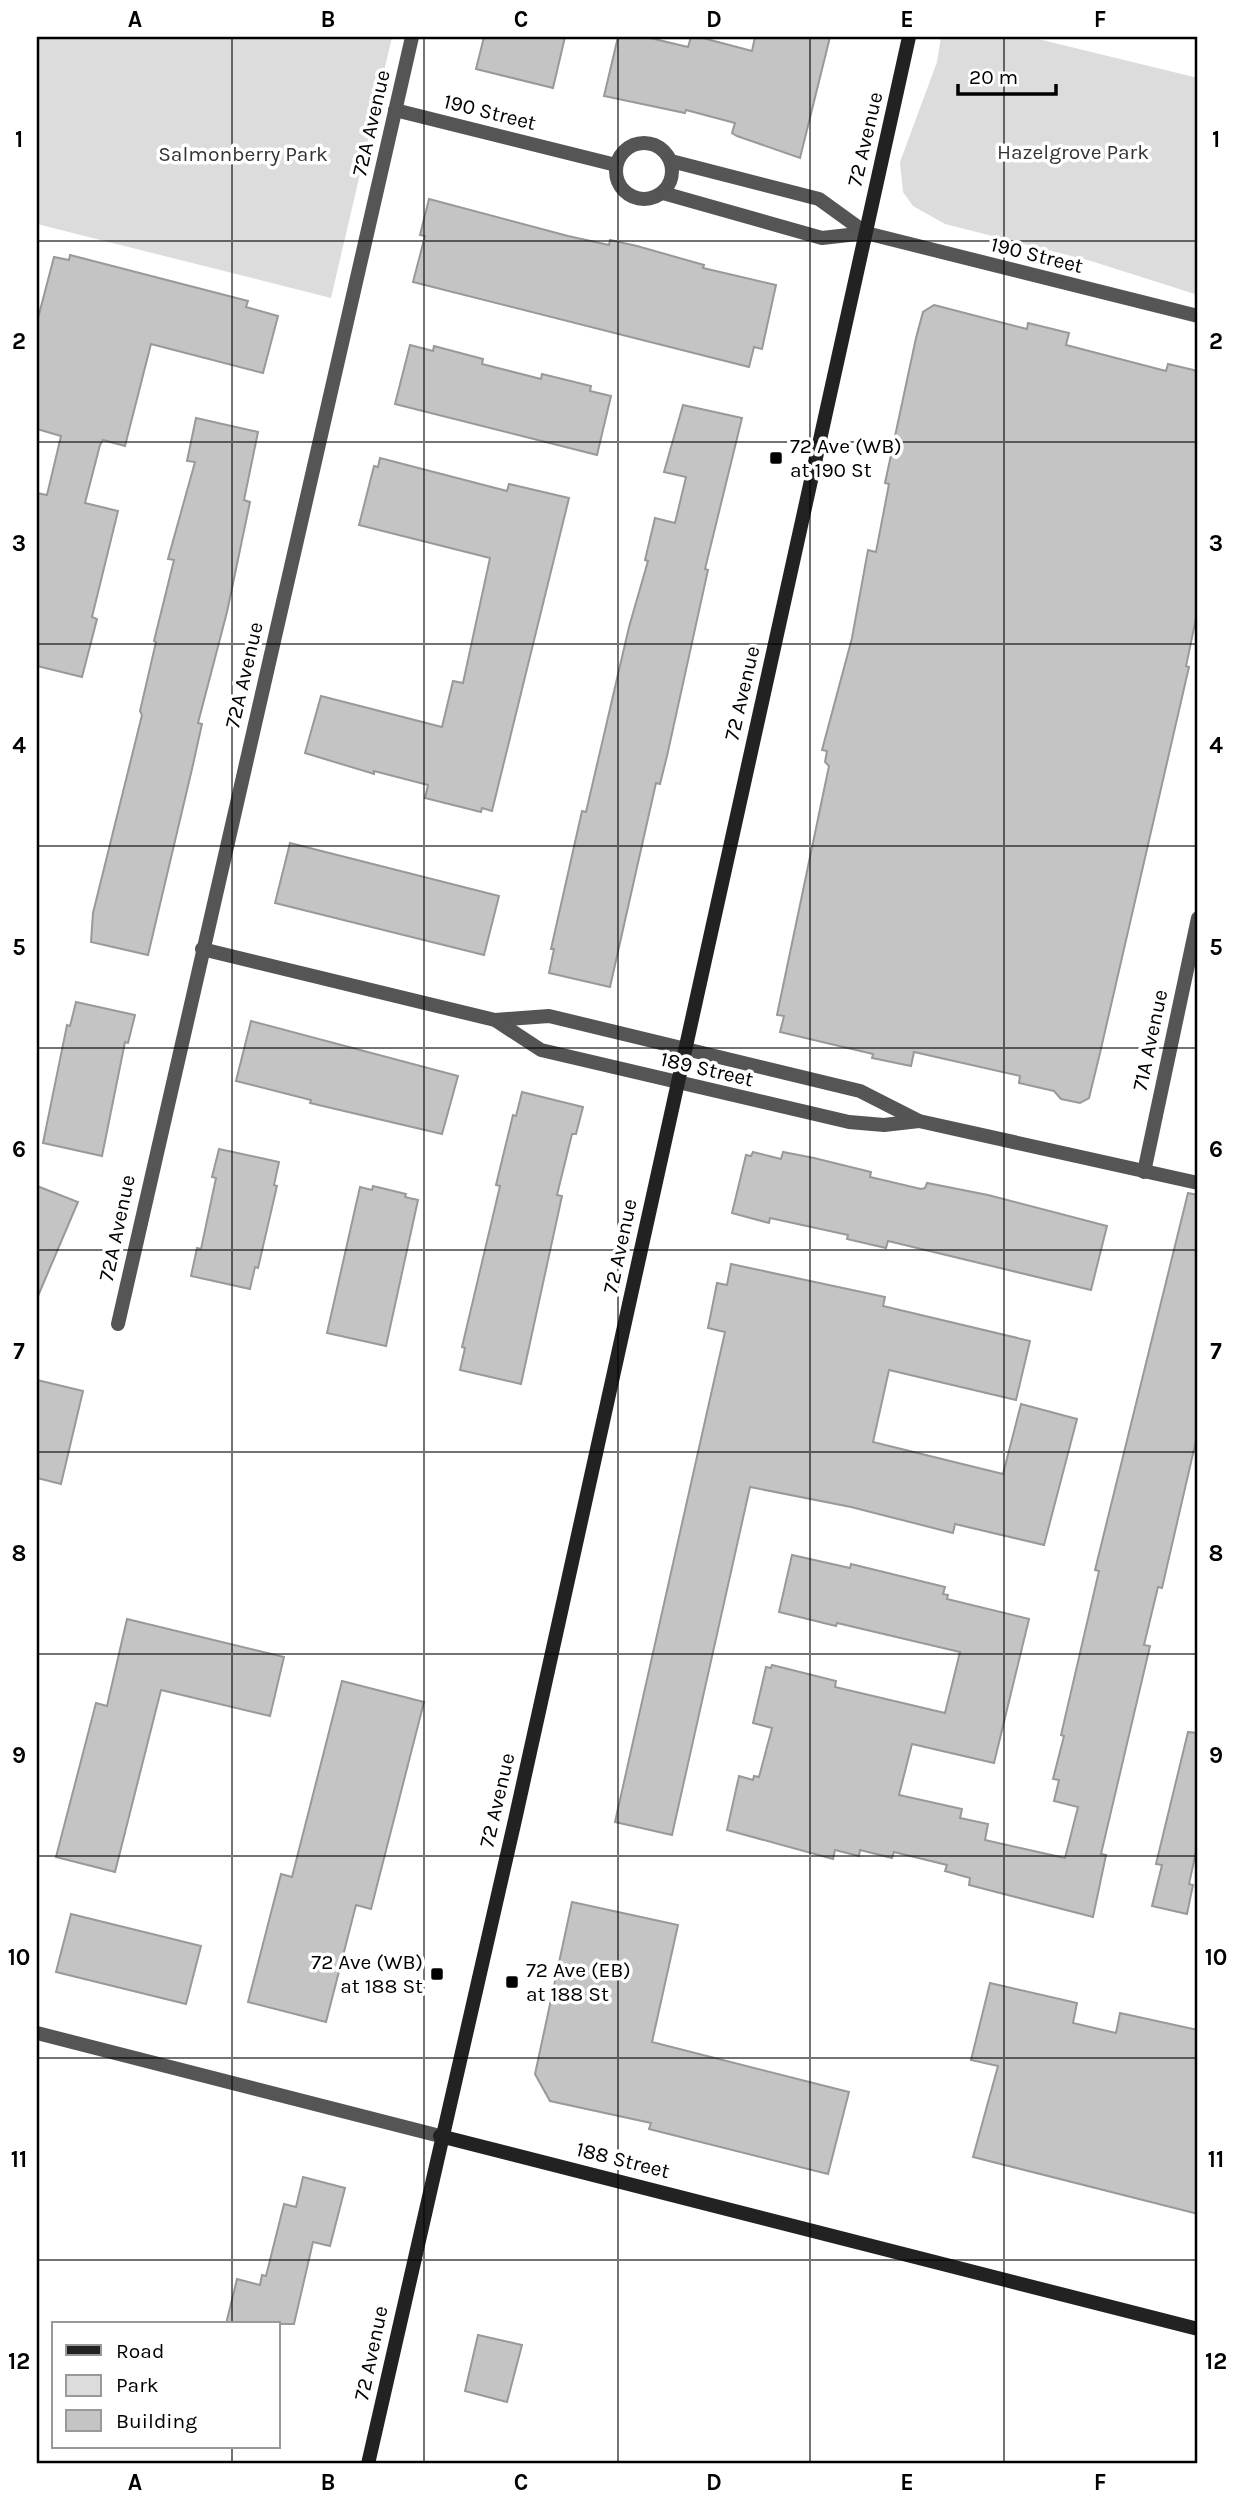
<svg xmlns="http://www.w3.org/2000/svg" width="1235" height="2501" font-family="Karla,sans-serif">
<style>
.green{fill:#dcdcdc}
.building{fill:#c4c4c4;stroke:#999;stroke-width:2}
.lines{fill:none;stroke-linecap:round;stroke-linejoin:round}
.street{stroke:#555;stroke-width:14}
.secondary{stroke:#222;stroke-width:14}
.grid{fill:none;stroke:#000;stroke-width:2;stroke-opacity:0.55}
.poi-dot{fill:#000;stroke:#fff;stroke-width:2.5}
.labels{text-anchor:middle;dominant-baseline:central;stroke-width:7;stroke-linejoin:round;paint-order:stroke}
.street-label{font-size:21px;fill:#000;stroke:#fff}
.park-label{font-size:21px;fill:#333;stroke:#fff}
.poi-label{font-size:21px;fill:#000;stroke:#fff;text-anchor:start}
.neatline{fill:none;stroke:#000;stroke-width:2.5}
.grid-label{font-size:23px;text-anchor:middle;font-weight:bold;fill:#000}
</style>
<rect width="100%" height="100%" fill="#fff"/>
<!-- green -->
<g class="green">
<polygon points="37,37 392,37 331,298 37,224"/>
<polygon points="941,37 1030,37 1198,78 1198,295 1091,261 945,224 913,206 903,192 900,162 937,62"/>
</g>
<!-- building -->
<g class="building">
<polygon points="484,37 565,37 553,88 476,69"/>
<polygon points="618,37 646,37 688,47 691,37 699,37 752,51 755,37 830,37 800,158 737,136 732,133 735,123 686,110 685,113 604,96"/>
<polygon points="429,199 568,236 609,245 610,240 637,246 704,265 703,268 776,285 762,349 754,347 749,367 413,282 425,236 420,235"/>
<polygon points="70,255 248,301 246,307 278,316 263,373 151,344 125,446 103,440 100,445 85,503 118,511 92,617 97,619 82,677 37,666 37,493 47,495 61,436 37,429 37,322 54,257 69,260"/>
<polygon points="934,305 1027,329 1028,323 1069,333 1066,345 1166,371 1168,364 1198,371 1198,609 1186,666 1189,667 1100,1053 1089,1098 1080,1103 1061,1099 1054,1091 1019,1083 1020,1076 914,1052 911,1066 872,1058 873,1054 780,1032 784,1016 777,1015 829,766 825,762 827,751 822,750 852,638 868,550 876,552 889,484 885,483 916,338 923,312"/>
<polygon points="410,345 433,351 434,346 483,359 482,364 541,379 542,374 591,386 590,391 611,396 597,455 395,404"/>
<polygon points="683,405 742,418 705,569 708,570 667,756 660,784 656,783 610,987 549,973 554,949 551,949 582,811 586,812 629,627 648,561 645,560 655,518 675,523 686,477 664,472"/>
<polygon points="196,418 258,432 244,500 250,502 227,612 198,723 202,724 192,769 148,955 91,942 93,913 142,715 140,711 156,642 154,641 174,560 168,559 195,462 187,461"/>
<polygon points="380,458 507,491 509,484 569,498 492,811 482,808 481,812 425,798 428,785 374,771 374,774 305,753 321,696 442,727 453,681 463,683 490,558 359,525 374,466 378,467"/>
<polygon points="290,843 499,896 484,955 275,903"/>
<polygon points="76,1002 135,1015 128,1043 125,1042 102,1156 43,1143 67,1025 70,1026"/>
<polygon points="251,1021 458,1076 442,1134 310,1103 311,1100 236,1081"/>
<polygon points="522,1092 583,1107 576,1134 572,1134 557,1195 562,1196 521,1384 460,1370 465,1348 462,1347 500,1186 496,1185 513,1115 516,1116"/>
<polygon points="219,1149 279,1162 274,1185 277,1186 258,1268 255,1267 250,1289 191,1276 197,1248 201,1249 216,1178 212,1177"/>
<polygon points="753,1152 781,1159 783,1152 814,1158 871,1172 870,1177 921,1189 925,1188 927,1183 988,1195 1107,1226 1091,1290 888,1241 886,1248 847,1239 848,1235 770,1218 769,1223 732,1213 746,1155 751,1156"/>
<polygon points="37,1186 78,1202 38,1296 37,1295"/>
<polygon points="373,1186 406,1194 405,1197 418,1200 386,1346 327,1333 360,1187 372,1190"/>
<polygon points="1188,1193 1198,1195 1198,1432 1162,1588 1158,1587 1144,1645 1150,1646 1101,1854 1106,1855 1093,1917 969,1885 970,1878 945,1871 947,1865 894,1852 892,1858 860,1850 859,1856 835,1850 833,1859 727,1830 739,1776 753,1780 754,1776 759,1777 772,1728 753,1723 766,1667 771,1668 772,1665 836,1681 835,1687 945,1713 960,1652 837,1623 836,1626 779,1612 792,1555 850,1568 851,1564 945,1587 943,1594 948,1595 947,1599 1029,1619 994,1763 912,1744 899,1795 962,1809 960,1818 988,1824 985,1840 1065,1858 1078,1807 1054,1801 1059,1780 1053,1779 1064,1736 1061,1735 1099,1571 1095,1570"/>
<polygon points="731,1264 885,1297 883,1306 1030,1341 1016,1400 889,1370 873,1442 1003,1474 1021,1404 1077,1419 1044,1545 955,1524 953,1533 851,1507 750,1487 672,1835 615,1822 725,1332 708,1328 717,1283 727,1285"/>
<polygon points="37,1380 83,1391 61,1484 37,1478"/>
<polygon points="127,1619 284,1657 270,1716 161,1690 115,1872 56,1857 96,1703 107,1706"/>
<polygon points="342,1681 424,1702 371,1909 356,1905 326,2022 248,2002 281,1874 292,1877"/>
<polygon points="1188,1732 1198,1733 1198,1843 1189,1884 1193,1885 1187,1914 1152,1906 1162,1865 1156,1864"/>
<polygon points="572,1902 678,1925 652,2042 849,2092 828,2174 649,2129 651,2123 550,2101 535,2074"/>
<polygon points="71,1914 201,1946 186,2004 56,1972"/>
<polygon points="990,1983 1077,2003 1073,2023 1116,2033 1120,2013 1198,2030 1198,2214 973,2157 998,2066 971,2060"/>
<polygon points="303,2177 345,2188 330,2246 313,2242 294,2324 226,2324 237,2279 260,2285 262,2275 266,2276 284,2204 296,2207"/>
<polygon points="478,2335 522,2345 507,2402 465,2391"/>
</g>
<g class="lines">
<!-- street -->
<g class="street">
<polyline points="395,110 616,165"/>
<circle cx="644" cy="171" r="28"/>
<polyline points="671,161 819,199 866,233 1198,316"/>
<polyline points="663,193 822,238 866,233"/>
<polyline points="202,949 495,1020 549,1016 860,1091 919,1121 1198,1183"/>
<polyline points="495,1020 541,1050 849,1122 884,1125 919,1121"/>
<polyline points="1144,1172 1198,918"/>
<polyline points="118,1324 412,37"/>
<polyline points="37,2033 440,2136"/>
</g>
<!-- secondary -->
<g class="secondary">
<polyline points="440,2136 1198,2329"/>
<polyline points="368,2464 515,1820 909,37"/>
</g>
</g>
<!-- grid -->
<path class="grid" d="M232,37V2324M424,37V2464M618,37V2464M810,37V2464M1004,37V2464M37,241H1198M37,442H1198M37,644H1198M37,846H1198M37,1048H1198M37,1250H1198M37,1452H1198M37,1654H1198M37,1856H1198M37,2058H1198M37,2260H1198M232,2447V2464"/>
<!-- markers -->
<g class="poi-dot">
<rect x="769" y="451" width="14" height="14" rx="3.5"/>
<rect x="430" y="1967" width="14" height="14" rx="3.5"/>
<rect x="505" y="1975" width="14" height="14" rx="3.5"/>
</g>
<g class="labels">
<!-- street labels -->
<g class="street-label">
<text transform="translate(490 112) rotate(14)">190 Street</text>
<text transform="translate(371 123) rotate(-77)">72A Avenue</text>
<text transform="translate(865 139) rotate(-77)">72 Avenue</text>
<text transform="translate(1037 255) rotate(14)">190 Street</text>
<text transform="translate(244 675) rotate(-77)">72A Avenue</text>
<text transform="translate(742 693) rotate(-77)">72 Avenue</text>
<text transform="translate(1150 1040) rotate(-78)">71A Avenue</text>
<text transform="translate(707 1069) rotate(13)">189 Street</text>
<text transform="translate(117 1228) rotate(-78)">72A Avenue</text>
<text transform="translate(620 1246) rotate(-78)">72 Avenue</text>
<text transform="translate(497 1800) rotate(-77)">72 Avenue</text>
<text transform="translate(623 2160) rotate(14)">188 Street</text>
<text transform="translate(371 2353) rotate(-78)">72 Avenue</text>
</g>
<!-- park labels -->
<g class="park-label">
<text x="1073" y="152">Hazelgrove Park</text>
<text x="243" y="154">Salmonberry Park</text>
</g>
<!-- poi labels -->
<g class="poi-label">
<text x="790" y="446">72 Ave (WB)<tspan x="790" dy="24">at 190 St</tspan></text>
<text x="423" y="1962" text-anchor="end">72 Ave (WB)<tspan x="423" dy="24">at 188 St</tspan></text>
<text x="526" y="1970">72 Ave (EB)<tspan x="526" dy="24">at 188 St</tspan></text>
</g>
</g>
<!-- border -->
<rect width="1235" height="2501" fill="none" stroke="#ffffff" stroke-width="77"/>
<!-- legend -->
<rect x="52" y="2322" width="228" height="126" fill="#ffffff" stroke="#999999" stroke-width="2"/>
<rect x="66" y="2345" width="35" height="10" fill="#222222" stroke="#999999" stroke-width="2"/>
<text x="116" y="2358" font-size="21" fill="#000000">Road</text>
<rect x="66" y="2375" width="35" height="21" fill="#dcdcdc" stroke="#999999" stroke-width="2"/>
<text x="116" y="2392" font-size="21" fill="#000000">Park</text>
<rect x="66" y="2410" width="35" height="21" fill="#c4c4c4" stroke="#999999" stroke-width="2"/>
<text x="116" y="2428" font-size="21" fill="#000000">Building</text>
<!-- scale -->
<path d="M958 84v10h98v-10" fill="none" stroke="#000000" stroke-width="3.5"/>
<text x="969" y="84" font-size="21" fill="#000000" stroke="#ffffff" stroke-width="5" paint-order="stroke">20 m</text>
<rect x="38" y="38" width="1158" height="2424" class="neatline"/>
<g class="grid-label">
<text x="135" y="27">A</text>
<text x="328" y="27">B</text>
<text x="521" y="27">C</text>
<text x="714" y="27">D</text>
<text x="907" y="27">E</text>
<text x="1100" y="27">F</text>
<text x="19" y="147">1</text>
<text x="1216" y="147">1</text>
<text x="19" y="349">2</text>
<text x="1216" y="349">2</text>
<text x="19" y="551">3</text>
<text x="1216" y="551">3</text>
<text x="19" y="753">4</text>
<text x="1216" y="753">4</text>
<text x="19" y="955">5</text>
<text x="1216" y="955">5</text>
<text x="19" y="1157">6</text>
<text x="1216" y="1157">6</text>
<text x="19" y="1359">7</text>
<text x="1216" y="1359">7</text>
<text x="19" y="1561">8</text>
<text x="1216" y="1561">8</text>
<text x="19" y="1763">9</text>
<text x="1216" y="1763">9</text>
<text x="19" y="1965">10</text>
<text x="1216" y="1965">10</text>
<text x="19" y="2167">11</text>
<text x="1216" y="2167">11</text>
<text x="19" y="2369">12</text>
<text x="1216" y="2369">12</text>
<text x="135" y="2490">A</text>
<text x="328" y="2490">B</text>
<text x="521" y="2490">C</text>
<text x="714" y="2490">D</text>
<text x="907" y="2490">E</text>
<text x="1100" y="2490">F</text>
</g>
</svg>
